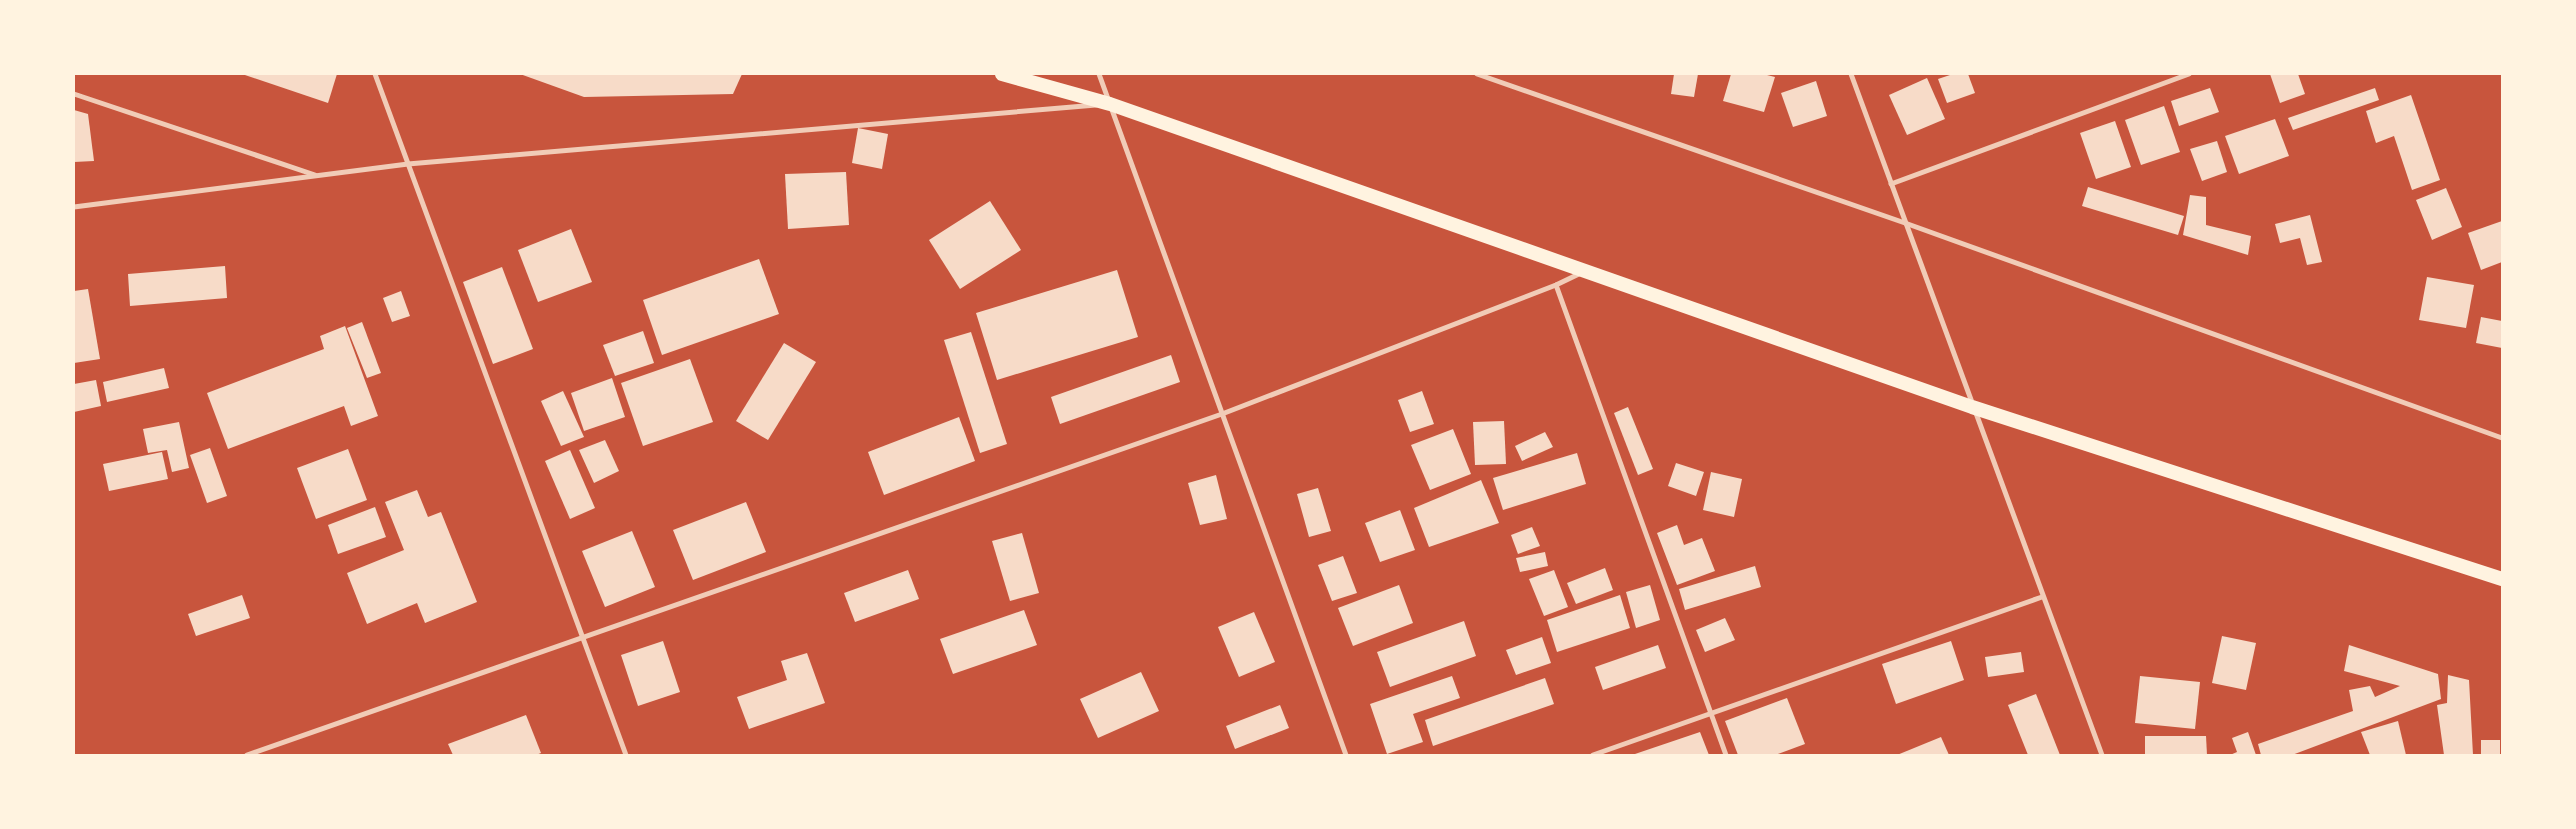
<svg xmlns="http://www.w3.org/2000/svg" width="2576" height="829" font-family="Raleway,sans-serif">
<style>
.building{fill:#f7dbc8}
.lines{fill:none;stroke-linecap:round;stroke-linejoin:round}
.minor{stroke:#f1ccb7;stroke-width:5}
.trunk{stroke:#fff3e0;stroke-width:14}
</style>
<rect width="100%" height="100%" fill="#c8553d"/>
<!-- building -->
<g class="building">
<polygon points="242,74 337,74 328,103"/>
<polygon points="520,74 742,74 733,94 584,97"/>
<polygon points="1674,74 1698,74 1694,97 1671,94"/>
<polygon points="1731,74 1763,74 1775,77 1764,112 1723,101"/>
<polygon points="1953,74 1968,74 1975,93 1947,103 1938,79"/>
<polygon points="2270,74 2298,74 2305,94 2280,103"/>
<polygon points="1927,78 1945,119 1907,135 1889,95"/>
<polygon points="1816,81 1827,116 1793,127 1781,93"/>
<polygon points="2210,88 2219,112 2179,126 2171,101"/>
<polygon points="2375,88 2379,100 2293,130 2288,118"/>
<polygon points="2411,95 2440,180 2412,190 2394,136 2376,143 2366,111"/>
<polygon points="2164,106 2180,152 2141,165 2125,120"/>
<polygon points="74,110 88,114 94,161 74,162"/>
<polygon points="2275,119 2289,156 2239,174 2225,136"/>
<polygon points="2115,121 2131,167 2096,179 2080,133"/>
<polygon points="858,128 888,134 882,169 852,163"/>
<polygon points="2217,141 2227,172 2202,181 2190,149"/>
<polygon points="846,172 849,225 788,229 785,174"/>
<polygon points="2088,187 2184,216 2178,235 2082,206"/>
<polygon points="2446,188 2462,227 2432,240 2416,200"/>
<polygon points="2190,195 2206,197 2206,225 2251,236 2248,255 2183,235"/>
<polygon points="990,201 1021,250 960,289 929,240"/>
<polygon points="2310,215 2322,262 2307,265 2300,238 2280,243 2275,224"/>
<polygon points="2502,221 2502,262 2481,270 2468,233"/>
<polygon points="571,229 592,282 538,302 518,250"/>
<polygon points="759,259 779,314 662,355 643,300"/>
<polygon points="225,266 227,298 130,306 128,274"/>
<polygon points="502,267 533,349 493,364 463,282"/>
<polygon points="1117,270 1138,337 997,380 976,313"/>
<polygon points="2427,277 2474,285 2466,328 2419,320"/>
<polygon points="88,289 100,359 74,363 74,291"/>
<polygon points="401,291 410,316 392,322 383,298"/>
<polygon points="2481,317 2502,321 2502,348 2476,343"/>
<polygon points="362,322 381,373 367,378 347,328"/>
<polygon points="345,326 378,416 351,426 344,406 228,449 207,393 324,349 320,336"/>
<polygon points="643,331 654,363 615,376 603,345"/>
<polygon points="971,332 1007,444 980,453 944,340"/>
<polygon points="784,343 816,362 768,440 736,421"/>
<polygon points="1171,355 1180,382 1060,424 1051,397"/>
<polygon points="690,359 713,422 643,446 621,383"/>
<polygon points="164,368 169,388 107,402 103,382"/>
<polygon points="612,378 625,417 584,431 571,393"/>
<polygon points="96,380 101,406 74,412 74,384"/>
<polygon points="563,391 584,437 561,446 541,401"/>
<polygon points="1422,391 1434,424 1410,432 1398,400"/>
<polygon points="1628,407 1653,469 1638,475 1614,413"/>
<polygon points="959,417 975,461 884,495 868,452"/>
<polygon points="1504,421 1506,464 1475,465 1473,422"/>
<polygon points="179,422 189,468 172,472 167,450 148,453 143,429"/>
<polygon points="1453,429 1471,474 1430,490 1411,445"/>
<polygon points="1545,432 1553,447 1522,461 1515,446"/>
<polygon points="605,440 619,471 594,483 579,450"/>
<polygon points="210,448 227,496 207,503 190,455"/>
<polygon points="348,449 367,500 316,519 297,468"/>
<polygon points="570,450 595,508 570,519 545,461"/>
<polygon points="162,452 168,479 109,491 103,464"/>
<polygon points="1577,453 1586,484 1503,510 1493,478"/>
<polygon points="1676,463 1704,472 1696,496 1668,486"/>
<polygon points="1711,472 1742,479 1734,517 1703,510"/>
<polygon points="1216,475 1227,519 1200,525 1188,483"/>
<polygon points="1481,480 1499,523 1429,547 1414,508"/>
<polygon points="1318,488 1331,531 1309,537 1297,494"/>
<polygon points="417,490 428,517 441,512 477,602 425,623 417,603 367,624 347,573 404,550 385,502"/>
<polygon points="746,502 766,552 693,580 673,530"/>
<polygon points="375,507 386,537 338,554 328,525"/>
<polygon points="1400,510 1415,550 1380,562 1365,523"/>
<polygon points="1677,525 1684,545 1702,538 1715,571 1677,585 1657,533"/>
<polygon points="1532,527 1540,546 1518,554 1511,535"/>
<polygon points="632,531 655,587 605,607 582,551"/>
<polygon points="1022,533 1039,593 1010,601 992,541"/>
<polygon points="1545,552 1548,566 1520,572 1516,558"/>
<polygon points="1343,556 1357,593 1332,601 1318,565"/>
<polygon points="1755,566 1761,587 1685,610 1679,589"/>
<polygon points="1605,568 1613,590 1576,604 1567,583"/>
<polygon points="908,570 919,599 855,622 844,593"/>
<polygon points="1554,570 1568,607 1544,616 1529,579"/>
<polygon points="1399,585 1413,623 1353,646 1338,608"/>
<polygon points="1650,585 1660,620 1636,628 1626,592"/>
<polygon points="242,595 250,618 196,636 188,614"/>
<polygon points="1620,595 1630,628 1557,652 1547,620"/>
<polygon points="1024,610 1037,645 953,674 940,639"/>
<polygon points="1254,612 1275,662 1239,677 1218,627"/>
<polygon points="1725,618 1735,640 1705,652 1696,630"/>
<polygon points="1464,621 1476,656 1390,687 1377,652"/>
<polygon points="2222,636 2256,643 2246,690 2212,683"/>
<polygon points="1542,637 1551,663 1516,675 1506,650"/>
<polygon points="663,641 680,692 638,706 621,655"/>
<polygon points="1951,641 1964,680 1896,704 1882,664"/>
<polygon points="1658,645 1666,668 1603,690 1595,667"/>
<polygon points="2349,645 2438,674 2441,699 2292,755 2261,755 2258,744 2353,711 2349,690 2370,686 2375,697 2400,686 2344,671"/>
<polygon points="2021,652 2024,672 1988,677 1985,657"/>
<polygon points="807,653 825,703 749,729 737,697 787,680 781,661"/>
<polygon points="1141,672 1159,711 1098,738 1080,699"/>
<polygon points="2448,675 2469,680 2473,755 2444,755 2437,705 2447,703"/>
<polygon points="1452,676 1460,698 1413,714 1423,742 1387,754 1370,704"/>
<polygon points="2140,676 2200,682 2195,729 2135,723"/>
<polygon points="1545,678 1554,704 1433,746 1425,720"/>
<polygon points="2036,694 2060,755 2028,755 2008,705"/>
<polygon points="1787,698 1805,744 1775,755 1738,755 1725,721"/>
<polygon points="1280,705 1289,728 1235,749 1226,726"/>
<polygon points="526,715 541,753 536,755 453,755 448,744"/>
<polygon points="2398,721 2406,755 2370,755 2361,732"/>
<polygon points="1700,732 1709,755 1632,755"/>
<polygon points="2248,732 2256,755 2230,755 2237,752 2232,738"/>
<polygon points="2145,736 2206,736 2207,755 2145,755"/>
<polygon points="1941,737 1949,755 1897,755"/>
<rect x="2481" y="740" width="19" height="15"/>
</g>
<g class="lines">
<!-- minor -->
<g class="minor">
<polyline points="375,74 626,755"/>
<polyline points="1099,74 1346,755"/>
<polyline points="1477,74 1905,223 2502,438"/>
<polyline points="1851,74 2102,755"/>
<polyline points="74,94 315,175"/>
<polyline points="1891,184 2189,74"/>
<polyline points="74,207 408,164 1096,105"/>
<polyline points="1556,285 1726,755"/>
<polyline points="247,755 1222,414 1556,285 1581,273"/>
<polyline points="1593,755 2042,597"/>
</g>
<!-- trunk -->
<polyline class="trunk" points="1002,74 1110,104 1972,407 2502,579"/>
</g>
<!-- border -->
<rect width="2576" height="829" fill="none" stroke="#fff3e0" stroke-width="150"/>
</svg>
